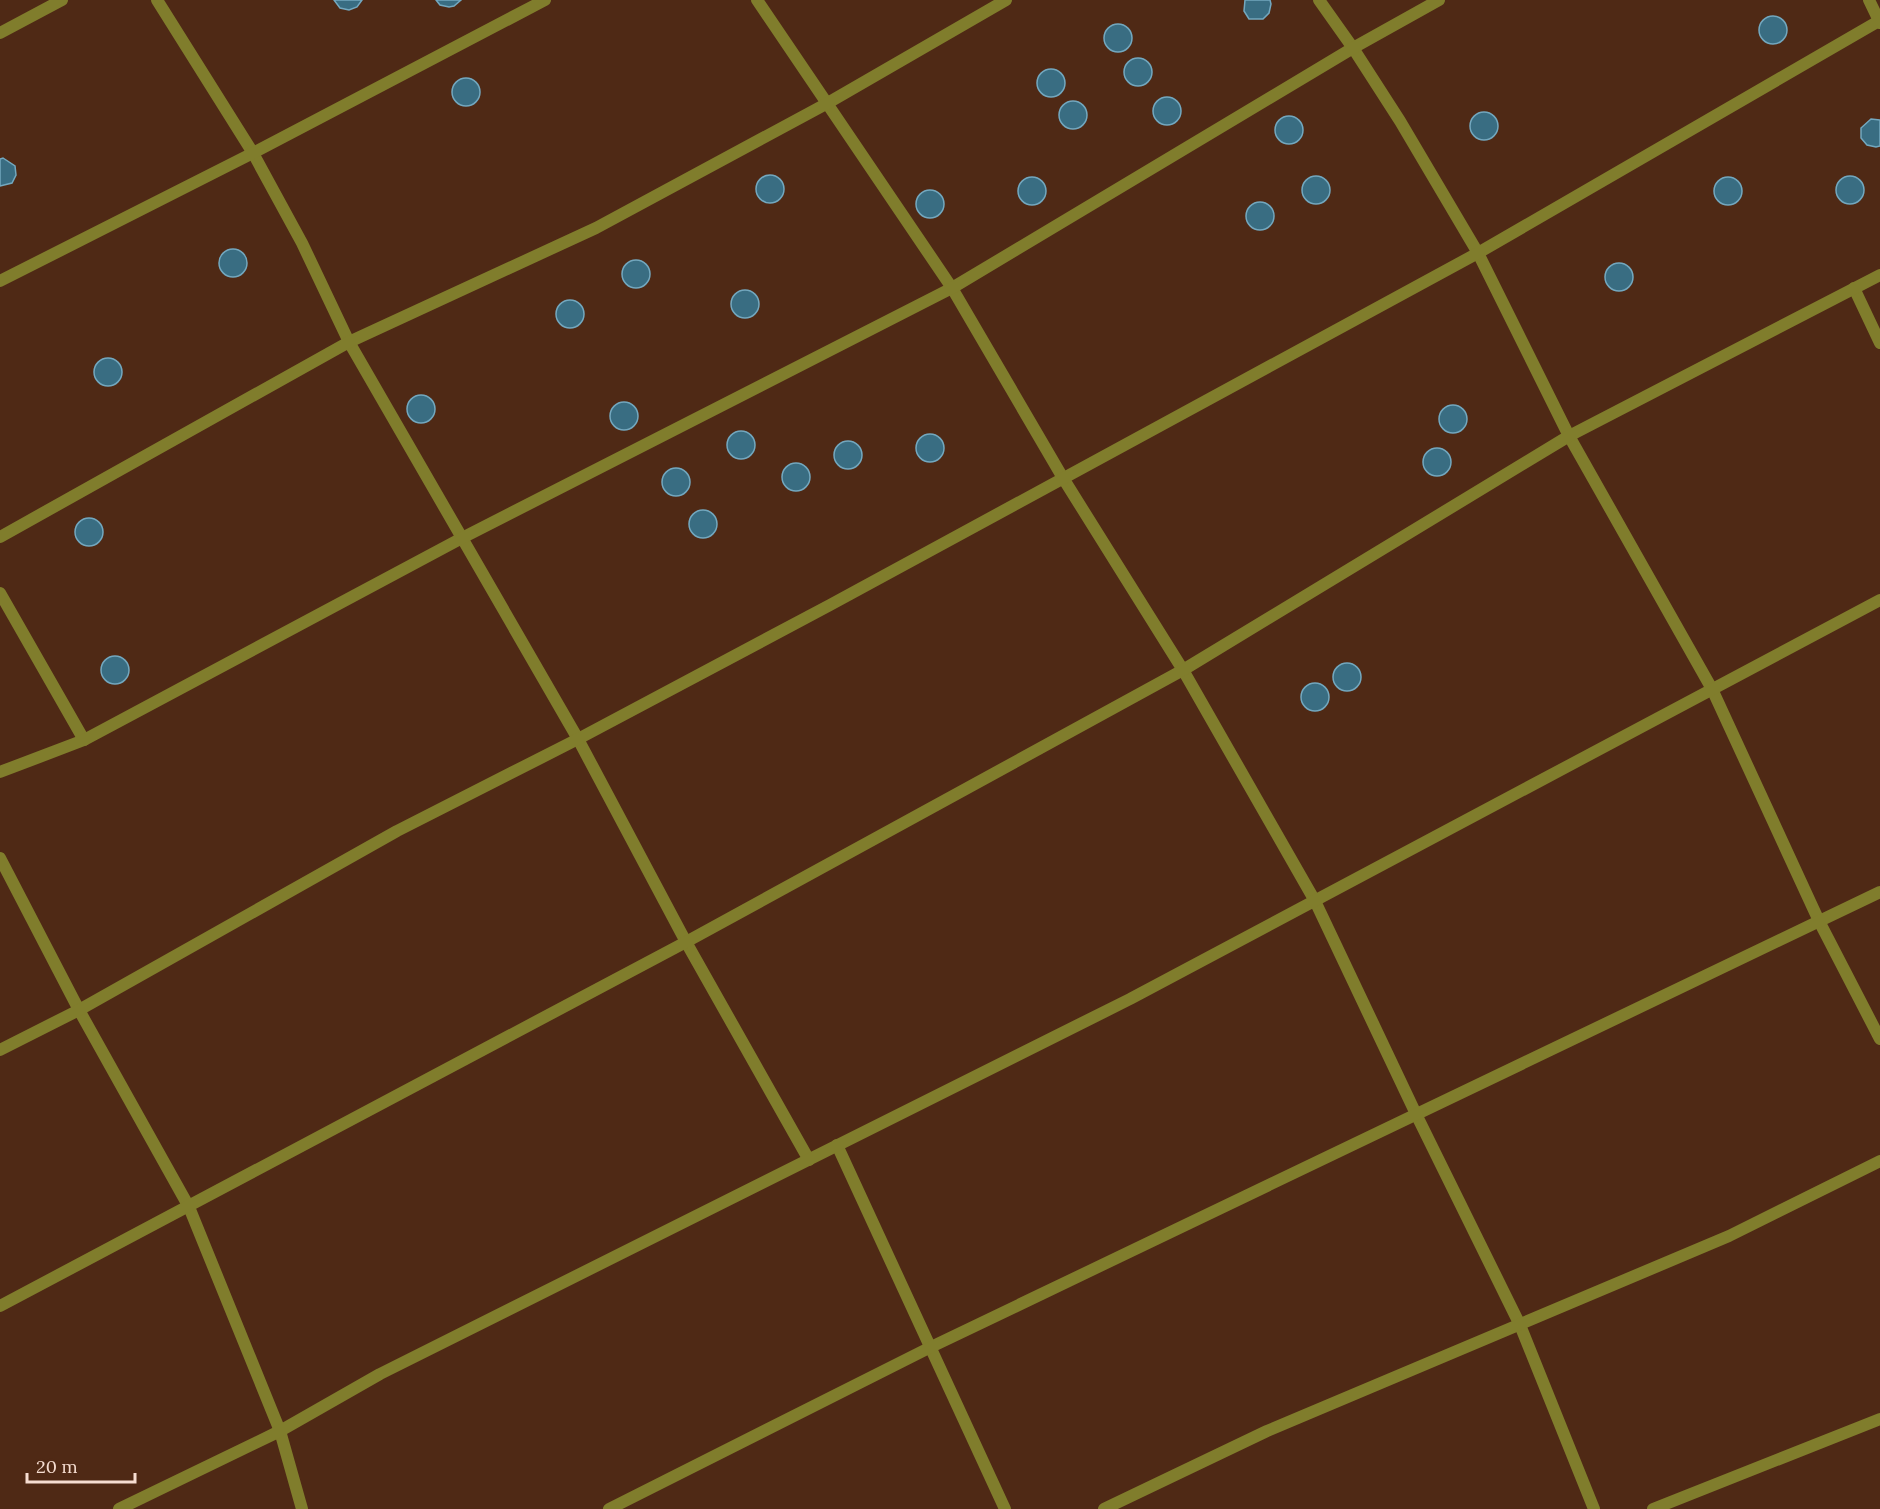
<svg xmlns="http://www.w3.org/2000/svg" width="1880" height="1509" font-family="Lora,serif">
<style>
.building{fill:#396d82;stroke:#73a8bf;stroke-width:1.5}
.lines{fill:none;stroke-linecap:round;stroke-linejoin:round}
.minor{stroke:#807d2c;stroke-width:12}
</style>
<rect width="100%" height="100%" fill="#4f2915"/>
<!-- building -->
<g class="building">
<polygon points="362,0 357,7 349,10 340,8 334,0"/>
<polygon points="436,0 461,0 454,6 449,7 440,5"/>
<polygon points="1245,0 1270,0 1271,4 1269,13 1263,19 1249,19 1244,11"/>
<circle cx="1773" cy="30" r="14"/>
<circle cx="1118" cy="38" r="14"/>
<circle cx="1138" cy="72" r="14"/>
<circle cx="1051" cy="83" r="14"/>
<circle cx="466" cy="92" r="14"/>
<circle cx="1167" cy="111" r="14"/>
<circle cx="1073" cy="115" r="14"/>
<circle cx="1484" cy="126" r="14"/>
<circle cx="1289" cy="130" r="14"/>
<polygon points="1871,119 1880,120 1880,146 1876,147 1867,145 1861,138 1861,128"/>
<polygon points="3,158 15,166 16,175 12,183 0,186 0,159"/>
<circle cx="770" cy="189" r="14"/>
<circle cx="1850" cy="190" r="14"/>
<circle cx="1316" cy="190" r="14"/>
<circle cx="1032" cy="191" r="14"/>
<circle cx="1728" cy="191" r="14"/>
<circle cx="930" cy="204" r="14"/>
<circle cx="1260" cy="216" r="14"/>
<circle cx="233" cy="263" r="14"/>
<circle cx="636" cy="274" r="14"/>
<circle cx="1619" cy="277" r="14"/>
<circle cx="745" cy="304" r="14"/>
<circle cx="570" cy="314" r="14"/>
<circle cx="108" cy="372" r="14"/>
<circle cx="421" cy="409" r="14"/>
<circle cx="624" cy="416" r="14"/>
<circle cx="1453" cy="419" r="14"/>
<circle cx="741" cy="445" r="14"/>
<circle cx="930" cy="448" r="14"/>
<circle cx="848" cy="455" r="14"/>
<circle cx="1437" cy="462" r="14"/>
<circle cx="796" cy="477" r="14"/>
<circle cx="676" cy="482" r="14"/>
<circle cx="703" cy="524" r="14"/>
<circle cx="89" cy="532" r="14"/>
<circle cx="115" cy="670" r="14"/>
<circle cx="1347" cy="677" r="14"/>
<circle cx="1315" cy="697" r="14"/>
</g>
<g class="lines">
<!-- minor -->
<g class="minor">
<polyline points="157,0 253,153 302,243 349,342 578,739 686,942 809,1160"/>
<polyline points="757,0 952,288 1063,478 1183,670 1315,901 1416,1114 1520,1325 1594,1509"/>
<polyline points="1319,0 1353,48 1400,121 1478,253 1569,436 1712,689 1819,921 1880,1039"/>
<polyline points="1869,0 1880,23"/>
<polyline points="0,33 62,0"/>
<polyline points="0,281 253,153 545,0"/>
<polyline points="1854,288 1880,343"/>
<polyline points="0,537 349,342 596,228 826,104 1006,0"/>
<polyline points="0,593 84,740"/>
<polyline points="0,772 84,740 462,538 952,288 1353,48 1439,0"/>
<polyline points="0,858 79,1010 189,1207 280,1431 302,1509"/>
<polyline points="0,1050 79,1010 397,831 578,739 830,605 1478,253 1879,21"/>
<polyline points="837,1145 1005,1509"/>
<polyline points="0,1306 686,942 1183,670 1569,436 1880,275"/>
<polyline points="119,1509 280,1431 380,1374 1130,999 1880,600"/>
<polyline points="609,1509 931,1347 1880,892"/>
<polyline points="1104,1509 1267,1431 1729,1236 1880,1161"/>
<polyline points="1653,1509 1880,1419"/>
</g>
</g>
<!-- scale -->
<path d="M27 1473v9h108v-9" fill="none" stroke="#f6ddd1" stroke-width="3"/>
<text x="36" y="1473" font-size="18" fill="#f6ddd1" stroke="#4f2915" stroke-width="4.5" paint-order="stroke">20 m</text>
</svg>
